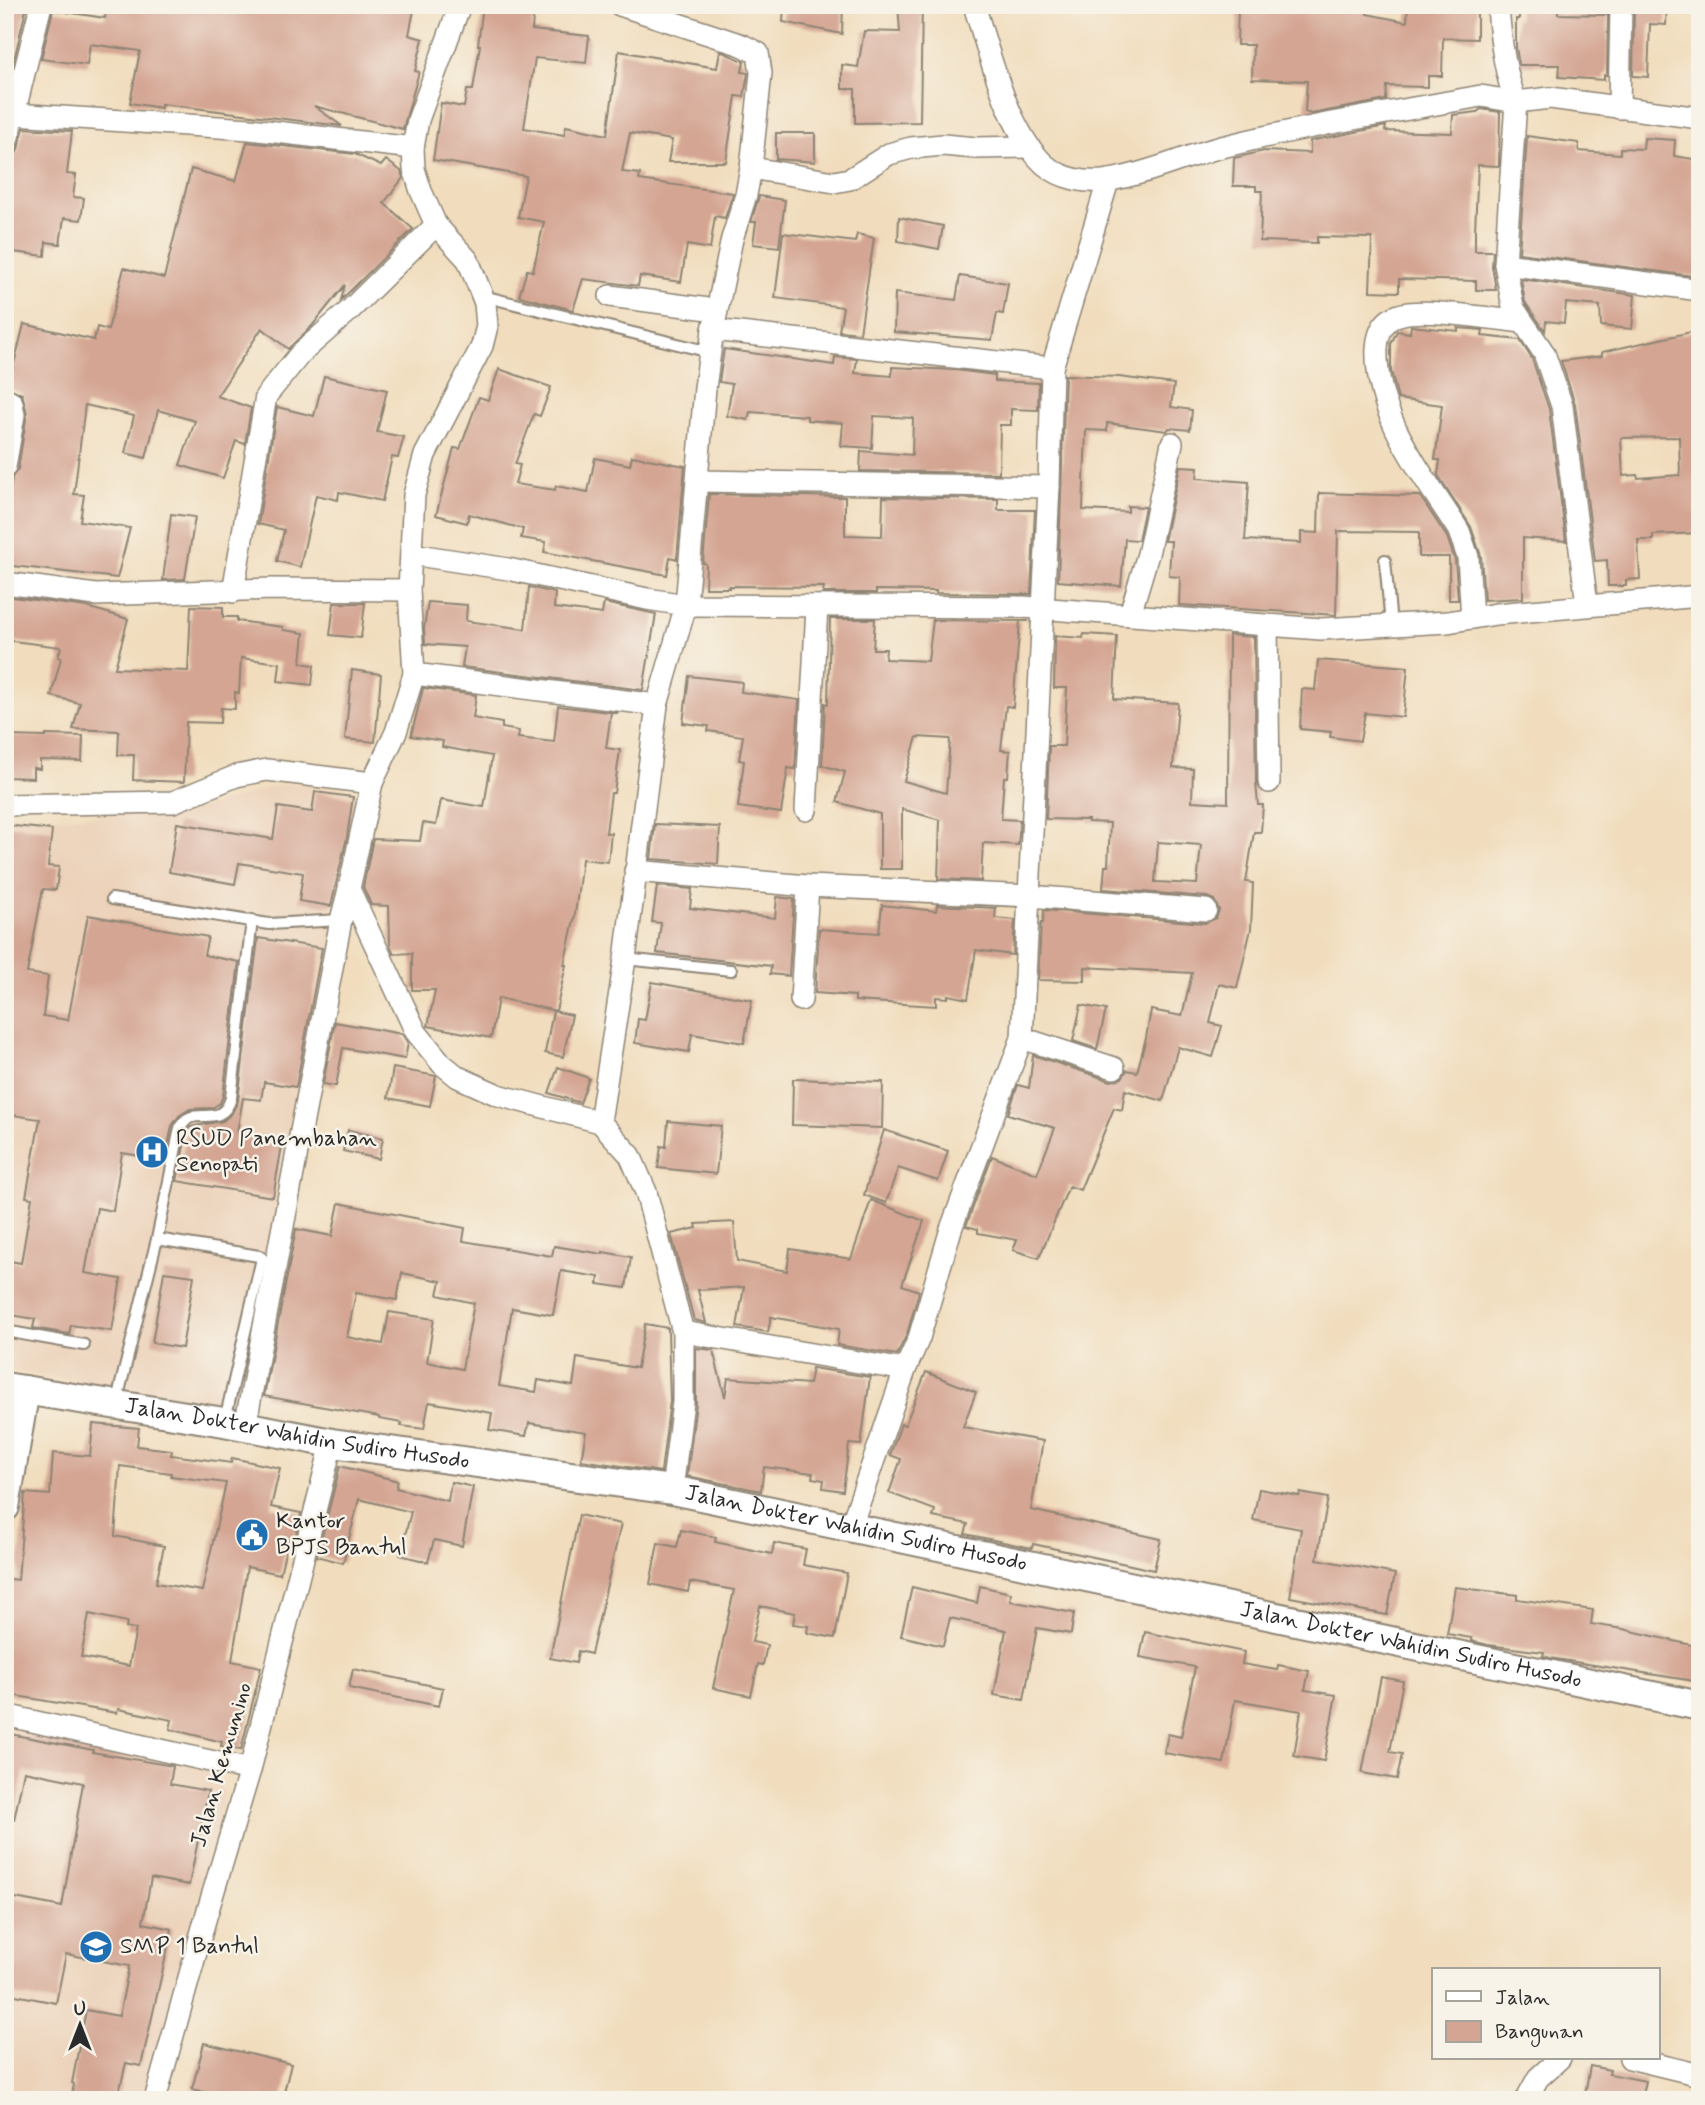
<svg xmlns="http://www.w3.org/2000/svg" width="1705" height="2105" font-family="Mynerve,sans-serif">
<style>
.built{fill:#ecd2b9}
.building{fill:#d4a593;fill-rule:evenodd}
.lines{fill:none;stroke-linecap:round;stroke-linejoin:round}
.lane-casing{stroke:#8e8474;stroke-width:14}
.street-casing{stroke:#8e8474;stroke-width:24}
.secondary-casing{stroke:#8e8474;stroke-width:32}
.lane{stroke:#fff;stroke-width:10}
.street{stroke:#fff;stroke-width:21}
.secondary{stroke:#fff;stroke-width:28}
.labels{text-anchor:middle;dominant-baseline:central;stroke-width:5;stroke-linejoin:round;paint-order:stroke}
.poi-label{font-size:23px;fill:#2b2b2b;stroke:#f7f3e8;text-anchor:start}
.street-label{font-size:23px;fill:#2b2b2b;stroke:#f7f3e8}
</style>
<rect width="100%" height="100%" fill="#f7f3e8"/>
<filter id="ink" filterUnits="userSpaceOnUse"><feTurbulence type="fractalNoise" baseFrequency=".0143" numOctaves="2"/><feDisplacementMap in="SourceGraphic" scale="14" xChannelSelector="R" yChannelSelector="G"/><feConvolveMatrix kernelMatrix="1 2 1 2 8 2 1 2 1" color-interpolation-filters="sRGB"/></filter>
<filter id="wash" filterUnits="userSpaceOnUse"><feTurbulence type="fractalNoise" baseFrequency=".00686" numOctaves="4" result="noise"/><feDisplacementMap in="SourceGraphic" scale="28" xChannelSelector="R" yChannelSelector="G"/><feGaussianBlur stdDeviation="1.57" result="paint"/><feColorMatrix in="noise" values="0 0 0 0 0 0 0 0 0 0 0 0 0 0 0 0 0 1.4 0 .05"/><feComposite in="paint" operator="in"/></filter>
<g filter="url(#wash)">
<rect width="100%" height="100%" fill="#f1ddbd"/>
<!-- built -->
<g class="built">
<polygon points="285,783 372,793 243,1406 5,1370 5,816 69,817 199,809"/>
<polygon points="5,1722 209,1770 225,1794 148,2100 5,2100"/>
</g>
<g id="blocks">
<!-- building -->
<g class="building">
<polygon points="5,5 27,5 7,89 5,89"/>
<polygon points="107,5 142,5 164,8 164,5 415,5 409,35 423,39 415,71 419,72 403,129 314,106 342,126 161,104 161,108 130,103 140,51 90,44 87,65 41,59 53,10 105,18"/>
<polygon points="483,5 525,5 523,16 533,17 532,30 589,36 586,63 535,58 524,128 564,135 566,126 607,135 619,51 717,68 720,51 744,61 742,72 748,73 744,97 736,96 726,162 668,162 672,140 630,133 622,172 640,174 639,180 733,193 725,218 715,216 710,249 687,245 681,282 640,276 638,286 583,279 573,310 519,296 527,270 533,271 544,222 518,217 526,176 433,160 441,103 464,107 467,90 473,90 480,45 478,45"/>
<polygon points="784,5 843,5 842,34 783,22"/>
<polygon points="898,5 922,5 920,122 855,123 855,89 842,89 842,65 858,67 864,31 900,32"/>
<polygon points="1322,5 1368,5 1367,14 1407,22 1408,5 1477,5 1477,39 1443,38 1442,76 1428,76 1428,87 1387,86 1386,100 1311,114 1305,112 1307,81 1252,79 1253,45 1237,45 1238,6 1322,8"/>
<polygon points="1519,5 1558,5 1558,14 1608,15 1607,75 1604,75 1604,80 1559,77 1560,65 1519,65 1516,48 1516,19 1519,19"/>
<polygon points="1634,5 1667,5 1666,25 1650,24 1648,77 1633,76"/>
<polygon points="1481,109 1500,112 1499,166 1478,165 1475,230 1475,251 1493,251 1492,266 1496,290 1476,290 1476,281 1399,279 1399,292 1370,291 1372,238 1317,237 1317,243 1260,241 1262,191 1256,191 1256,186 1233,186 1234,158 1264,151 1310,153 1310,141 1386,126 1385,131 1452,133 1453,115 1477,112"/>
<polygon points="24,128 72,131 67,174 76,175 73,197 84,198 81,220 64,218 60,244 46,242 45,256 5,251 5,161 14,158 17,152"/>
<polygon points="776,133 815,133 815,162 776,159"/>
<polygon points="1527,136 1579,143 1579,151 1620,154 1620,148 1643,149 1644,138 1675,140 1674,156 1700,160 1700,277 1519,253"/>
<polygon points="247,142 355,154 381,166 386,160 401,171 403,178 384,203 413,229 341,300 345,285 312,326 288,349 262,328 217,396 251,408 245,444 236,441 223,478 180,465 195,421 158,410 146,458 125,453 134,416 85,405 74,494 84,495 80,521 130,528 117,578 5,565 5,525 12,477 18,469 27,413 22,394 5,386 5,366 13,368 24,324 94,340 97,327 108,330 124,268 164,278 191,169 236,181"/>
<polygon points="759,196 785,200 779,247 753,244 756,222 751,222"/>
<polygon points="899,217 943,226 939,249 898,241"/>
<polygon points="783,233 855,242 857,234 874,238 860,333 839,331 843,307 775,298"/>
<polygon points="960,276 1008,283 1003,314 997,313 992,340 894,332 895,293 956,300"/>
<polygon points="1521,279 1635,295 1632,329 1601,326 1600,306 1566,303 1564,323 1546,321 1545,331 1525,302"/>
<polygon points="1411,326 1458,331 1458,328 1483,330 1482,336 1520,340 1532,359 1549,409 1566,541 1523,538 1523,598 1484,600 1481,556 1471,527 1438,475 1440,460 1435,460 1442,405 1398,399 1391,371 1391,344 1397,331 1410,333"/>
<path d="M1700,330V533L1653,535V540H1638L1640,579L1626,580V586H1608L1607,560L1595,561L1575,404L1561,361L1602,356V352ZM1679,437L1680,475L1638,478L1637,475L1623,476L1621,438Z"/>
<polygon points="724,349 834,365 835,357 857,359 855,373 892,376 892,367 956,370 995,375 995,381 1039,383 1038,410 1011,409 1011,425 1000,425 999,473 860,471 861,451 912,455 913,418 874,416 872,448 841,446 843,423 807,420 807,416 750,412 748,420 727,416 732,384 719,382"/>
<polygon points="499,369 551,387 540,416 534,414 515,464 520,465 515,484 555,490 556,486 588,492 595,458 630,465 632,456 685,466 677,559 670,557 667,575 544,552 546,542 521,538 523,529 469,514 467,523 436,515 454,448 460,449 479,397 488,400"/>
<polygon points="1065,375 1119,377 1174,384 1171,407 1192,410 1190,430 1169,428 1167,431 1107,423 1107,431 1086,430 1083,510 1128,512 1128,506 1145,507 1138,540 1125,539 1121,586 1058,581"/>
<polygon points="324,376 387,390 377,432 404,437 398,458 392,457 382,501 339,492 338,500 316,495 300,567 277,561 284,530 258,524 277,407 314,416"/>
<polygon points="1180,466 1198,467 1197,478 1249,482 1245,540 1301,543 1301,532 1318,533 1319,493 1420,496 1447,537 1455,560 1458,600 1449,600 1449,557 1419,557 1419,532 1338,531 1336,615 1179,605 1180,577 1169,576 1171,541 1164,541"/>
<polygon points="709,494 845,497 845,535 882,536 883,497 998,499 998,510 1035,510 1031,594 936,593 936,591 876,590 876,593 823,593 824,587 729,586 729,588 705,588 706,564 703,563"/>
<polygon points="171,514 195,517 185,579 163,580"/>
<polygon points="529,587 555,593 554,608 602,614 604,603 656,614 643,690 462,667 465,647 425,644 424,628 428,602 467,605 466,621 525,629"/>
<polygon points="5,596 87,607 128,619 115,668 188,671 191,606 223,607 223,617 237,617 237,621 283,627 283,630 304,633 301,663 314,665 312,685 278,681 280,663 241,658 239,693 235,692 235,709 221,708 220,723 186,722 184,782 133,780 134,755 118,755 119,731 73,729 80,703 51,696 61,658 58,657 61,647 5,640"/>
<polygon points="334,603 365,603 361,638 330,635"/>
<path d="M830,619H875L873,649H886L885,659L928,661L933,620L1029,621H1020L1013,707L1006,706L1001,750L1010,751L1008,777H1004L1001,819L1020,820L1018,845L983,843L981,881L938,879L940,820L902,809V869H880V814L837,802L845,772L822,765L825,703L828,704ZM917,737L950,739L946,793L904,781Z"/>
<path d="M1084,634L1117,636L1114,699L1178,703L1173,768L1193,769L1192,801L1228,803L1229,635L1254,637L1256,782L1258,805H1263L1261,832H1254L1246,882L1253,883L1251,929L1237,988L1219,984L1210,1023L1222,1026L1213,1057L1178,1047L1163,1101L1125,1090L1122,1110L1114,1108L1080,1190L1069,1186L1039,1258L1013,1250L1017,1240L978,1233V1229L966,1226L992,1156L1037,1174L1055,1128L1008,1114L1018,1085L1029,1088L1033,1055L1111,1081L1122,1078L1127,1070L1137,1072L1146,1038L1151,1010L1182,1016L1192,973L1085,967V981L1038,980L1041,923H1043L1044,910L1205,923L1216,918L1219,910L1214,900L1207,897L1103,889L1105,866H1108L1110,823L1088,822V820L1046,819L1049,746H1064L1067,688H1054L1055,636L1083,638ZM1158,842L1201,845L1197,884L1155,882Z"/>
<polygon points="1318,660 1408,667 1403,717 1365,713 1360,741 1330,737 1331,732 1300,729 1302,689 1315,690"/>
<polygon points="352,670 381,674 375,742 345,739"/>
<polygon points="689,676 742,682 741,692 799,700 795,769 788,768 781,813 738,807 744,761 739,760 743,736 708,731 709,726 683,723"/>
<polygon points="423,688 476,695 473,718 502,723 502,728 519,731 518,738 554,742 558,706 618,713 611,713 606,748 620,750 614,793 611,793 606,833 611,833 608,862 582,859 575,915 564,965 566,965 556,1011 498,998 491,1038 428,1026 435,990 412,990 412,953 394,954 390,945 389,906 371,905 363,887 373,839 420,841 423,823 436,825 441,800 484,807 492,756 442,747 443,741 411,736"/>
<polygon points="46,735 83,736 82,761 40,760 40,769 33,768 33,778 7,777 8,736 46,737"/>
<polygon points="315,792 353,797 347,837 331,906 299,901 303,873 239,863 235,884 169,872 177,823 273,839 278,807 312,812"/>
<polygon points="655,824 720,827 718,864 651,859"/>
<polygon points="5,825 52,830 48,866 59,867 56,890 43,889 27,973 48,976 43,1016 68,1020 88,915 208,937 204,955 239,962 223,1096 220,1103 212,1108 190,1109 179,1116 172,1126 165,1160 122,1153 113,1211 97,1208 85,1273 121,1279 112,1331 71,1325 69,1334 33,1328 35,1319 5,1314 5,1260 21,1263 32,1198 26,1197 40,1119 5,1114"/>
<polygon points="657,886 692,889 690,908 775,918 777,897 794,899 789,976 770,974 771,966 657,953 661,923 652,922"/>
<polygon points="882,905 936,911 937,905 996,908 995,918 1015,920 1013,955 976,950 968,999 948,995 948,998 936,997 936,1006 855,1001 855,996 815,993 819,929 879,933"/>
<polygon points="258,938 322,948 296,1087 264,1082 261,1100 243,1098 237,1132 283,1140 273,1197 177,1181 187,1131 190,1127 223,1121 232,1113 238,1101"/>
<polygon points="652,982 752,1000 744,1043 692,1034 689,1052 635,1043 638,1019 645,1020"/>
<polygon points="1081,1005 1106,1010 1097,1049 1073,1041"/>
<polygon points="553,1011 572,1015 563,1057 545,1053"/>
<polygon points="335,1022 402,1034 408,1043 405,1059 343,1048 336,1086 323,1084"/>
<polygon points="558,1067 589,1078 580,1103 549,1093"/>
<polygon points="393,1068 436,1076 430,1106 388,1098"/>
<polygon points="793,1079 883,1082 882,1128 792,1125"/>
<polygon points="668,1121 721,1126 716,1174 658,1168 661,1146 666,1147"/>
<polygon points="348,1130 383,1138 379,1159 343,1151"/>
<polygon points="884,1130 948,1151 938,1181 898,1168 886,1203 864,1195"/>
<polygon points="871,1200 924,1221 902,1285 919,1291 907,1334 897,1355 837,1345 839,1329 771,1317 768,1332 737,1327 744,1287 698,1290 706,1323 694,1320 671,1234 697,1228 696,1224 734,1222 737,1261 787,1271 790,1249 851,1259"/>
<path d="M339,1203L465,1228L463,1241L552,1256L554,1246L603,1254V1252L631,1257L626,1288L598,1284L599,1277L561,1271L553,1315L512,1308L499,1386L536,1392L538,1380L573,1386L577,1358L637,1368L645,1324L668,1328L670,1401L661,1472L581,1460L586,1432L529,1423L526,1436L489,1430L492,1413L429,1402L424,1429L401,1426L402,1423L379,1419V1417L264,1396L296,1229L332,1236ZM402,1273L441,1281L438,1295L474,1303L462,1369L427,1362L434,1319L389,1312L383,1344L347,1337L356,1293L397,1300Z"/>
<polygon points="164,1272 194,1276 182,1348 152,1343"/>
<polygon points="696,1348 713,1350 725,1397 728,1378 809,1384 812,1368 870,1377 861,1445 849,1444 843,1491 823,1488 824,1480 812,1478 813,1473 764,1467 761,1491 687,1476 696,1403"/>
<polygon points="926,1372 976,1392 963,1427 1043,1441 1031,1510 1161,1539 1154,1570 1033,1544 1032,1548 965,1534 968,1524 933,1517 935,1510 889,1493 901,1459 890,1455 901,1424 905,1425"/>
<path d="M93,1424L139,1428L137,1446L172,1450L171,1455L231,1463L232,1458L280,1468L271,1507L301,1513L292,1550L286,1548L280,1574L247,1567L232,1661L261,1667L241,1750L221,1746L222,1742L170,1729L172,1720L118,1709L117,1713L5,1694V1599L10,1579L18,1580L25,1493L50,1495L53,1453L90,1456ZM120,1466L171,1473V1476L226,1483L202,1591L156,1583L164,1546L115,1536ZM89,1614L127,1622L126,1628L136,1629L129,1666L81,1657Z"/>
<polygon points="340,1466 398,1481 396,1488 448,1501 451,1482 473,1487 462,1546 434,1540 428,1562 400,1555 411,1512 359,1499 343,1563 317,1556"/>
<polygon points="1259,1489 1299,1496 1300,1493 1328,1498 1317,1559 1395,1574 1387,1615 1290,1597 1301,1529 1253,1520"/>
<polygon points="579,1515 621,1524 591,1654 578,1651 576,1663 550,1658"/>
<polygon points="681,1530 716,1537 715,1542 772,1554 774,1543 806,1549 803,1565 847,1573 835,1638 807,1633 808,1626 793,1624 795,1613 760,1606 752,1642 767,1645 763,1665 758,1664 751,1696 713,1688 734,1590 690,1582 688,1592 650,1584 658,1543 677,1547"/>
<polygon points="980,1586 1011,1593 1010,1601 1074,1613 1071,1634 1037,1628 1024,1700 994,1695 1006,1630 950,1618 943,1646 901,1636 912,1587 977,1603"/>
<polygon points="1455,1587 1517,1595 1517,1599 1593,1610 1591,1624 1623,1629 1700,1647 1700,1682 1550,1658 1543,1656 1544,1652 1488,1645 1472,1641 1472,1638 1447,1634"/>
<polygon points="1145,1632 1244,1652 1242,1664 1277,1670 1278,1665 1309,1671 1305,1690 1336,1695 1324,1761 1294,1756 1301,1711 1235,1700 1224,1763 1164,1753 1168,1734 1181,1737 1195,1667 1140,1657"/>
<polygon points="353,1669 443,1688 439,1706 349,1688"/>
<polygon points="1381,1677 1403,1681 1390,1752 1402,1754 1397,1779 1362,1773"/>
<polygon points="5,1733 93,1750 92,1752 173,1766 170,1784 208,1791 189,1885 151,1878 143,1923 172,1929 141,2066 126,2063 119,2093 114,2091 112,2100 71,2100 74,2084 72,2083 86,2010 119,2016 129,1966 66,1954 56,2003 5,1993 5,1896 62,1907 83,1783 24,1771 14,1820 5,1819"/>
<polygon points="204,2043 291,2064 282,2100 235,2100 192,2089"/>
<polygon points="1590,2066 1610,2070 1609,2074 1646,2081 1642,2100 1584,2100"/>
</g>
</g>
</g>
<g filter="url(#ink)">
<use href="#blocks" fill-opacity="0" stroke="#8e8474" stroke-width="2"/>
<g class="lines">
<defs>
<g id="lane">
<polyline points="483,296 710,352"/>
<polyline points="1385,560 1391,625"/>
<polyline points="112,899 269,924 341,920"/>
<polyline points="625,959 731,970"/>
<polyline points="157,1239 259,1256 262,1258 225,1420"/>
<polyline points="5,1331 84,1345"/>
<path d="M116,1404L157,1239L180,1128C191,1102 221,1132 231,1098L252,920"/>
</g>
<g id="street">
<polyline points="41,5 14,114 250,129 413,148"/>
<polyline points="460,5 418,120 413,148 414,169 421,191 436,225 468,260 485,303 487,326 482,346 425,455 414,495 409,590 414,674 396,732 372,783 349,889 416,1032 442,1064 458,1077 498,1095 600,1122 630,1155 646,1192 683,1332 683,1402 672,1490"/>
<polyline points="620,5 742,45 758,53 761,73 751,168"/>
<path d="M974,5C989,52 1008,131 1044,164C1061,179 1087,184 1109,180C1149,174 1187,155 1226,146C1310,125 1395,112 1481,96L1516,102L1550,98L1700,118"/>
<path d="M1498,5C1500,38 1504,71 1516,102L1505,264L1513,307L1544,353L1562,406L1587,605"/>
<polyline points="1619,108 1621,5"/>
<polyline points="5,113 14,114 5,148"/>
<polyline points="1505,264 1700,290"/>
<polyline points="610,296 716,310"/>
<polyline points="713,330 1052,368"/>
<polyline points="5,399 12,403 14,415 5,467"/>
<polyline points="697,481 1049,487"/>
<polyline points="411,554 508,569 647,599 686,605 1023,607 1321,629 1448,622 1496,614 1700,596"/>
<polyline points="5,583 96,595 272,589 409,590"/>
<polyline points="233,592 266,396 301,353 350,310 436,225"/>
<polyline points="1130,614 1148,554 1172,443"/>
<path d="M1472,618L1468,557L1459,531C1425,477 1374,416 1377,348C1378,333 1383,320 1399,315C1422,307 1494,319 1522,322"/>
<polyline points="1267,626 1269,782"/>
<polyline points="414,674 657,705"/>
<polyline points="5,805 173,802 236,776 267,770 372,783"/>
<polyline points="806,810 817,607"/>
<polyline points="635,871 808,886 1029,896 1206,910"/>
<polyline points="801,1000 808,886"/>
<polyline points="1022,1038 1114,1068"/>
<polyline points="600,1122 625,959 657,705 686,605 705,388 713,330 732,239 746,195 751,168 834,182 850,179 889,154 911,148 943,145 976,148 1029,147"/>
<polyline points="683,1332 905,1370"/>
<polyline points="245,1427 341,920 349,889"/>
<polyline points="850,1529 905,1370 919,1338 951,1229 1022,1038 1049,487 1052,368 1108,181"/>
<polyline points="5,1715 250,1770"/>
<polyline points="1630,2058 1700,2075"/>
<polyline points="155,2100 205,1920 250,1770 332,1443"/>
<polyline points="1526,2100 1538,2078 1560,2058"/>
</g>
<g id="secondary">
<path id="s1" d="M5,1387L224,1422L332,1443L672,1490L1700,1706"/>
<polyline points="5,1507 25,1390"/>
</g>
</defs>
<!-- lane casing -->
<use href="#lane" class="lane-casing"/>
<!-- street casing -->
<use href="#street" class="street-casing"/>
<!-- secondary casing -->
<use href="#secondary" class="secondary-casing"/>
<!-- lane -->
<use href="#lane" class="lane"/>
<!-- street -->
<use href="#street" class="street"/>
<!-- secondary -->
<use href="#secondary" class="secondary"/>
</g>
</g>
<!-- icons -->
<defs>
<symbol id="hospital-disc" viewBox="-11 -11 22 22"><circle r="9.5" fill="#1f6fb2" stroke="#f7f3e8"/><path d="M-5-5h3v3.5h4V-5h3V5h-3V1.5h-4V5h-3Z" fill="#fff"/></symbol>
<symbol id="civic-disc" viewBox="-11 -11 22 22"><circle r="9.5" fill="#1f6fb2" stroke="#f7f3e8"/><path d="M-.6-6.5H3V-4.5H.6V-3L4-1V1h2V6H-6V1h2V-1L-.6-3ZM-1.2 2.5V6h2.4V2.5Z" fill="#fff"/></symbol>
<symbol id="school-disc" viewBox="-11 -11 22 22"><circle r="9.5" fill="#1f6fb2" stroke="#f7f3e8"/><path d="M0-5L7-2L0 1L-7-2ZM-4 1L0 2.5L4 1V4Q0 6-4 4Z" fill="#fff"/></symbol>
</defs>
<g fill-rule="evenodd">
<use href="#hospital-disc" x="133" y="1133" width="38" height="38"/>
<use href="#civic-disc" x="233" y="1516" width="38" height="38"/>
<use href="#school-disc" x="77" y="1928" width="38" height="38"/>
</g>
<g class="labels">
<!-- poi labels -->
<g class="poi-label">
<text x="176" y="1139">RSUD Panembahan<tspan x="176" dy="26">Senopati</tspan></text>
<text x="276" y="1522">Kantor<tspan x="276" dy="26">BPJS Bantul</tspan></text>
<text x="120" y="1947">SMP 1 Bantul</text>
</g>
<!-- street labels -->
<g class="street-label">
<text stroke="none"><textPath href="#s1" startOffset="296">Jalan Dokter Wahidin Sudiro Husodo</textPath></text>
<text stroke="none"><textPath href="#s1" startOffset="863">Jalan Dokter Wahidin Sudiro Husodo</textPath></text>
<text stroke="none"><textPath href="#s1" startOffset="1430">Jalan Dokter Wahidin Sudiro Husodo</textPath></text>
<text transform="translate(222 1765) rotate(-74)">Jalan Kemunino</text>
</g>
</g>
<!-- margin -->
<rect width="1705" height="2105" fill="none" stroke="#f7f3e8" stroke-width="28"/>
<!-- legend -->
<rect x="1432" y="1968" width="228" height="91" fill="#f7f3e8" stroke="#a5a39c" stroke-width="2"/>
<rect x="1446" y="1991" width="35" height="10" fill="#ffffff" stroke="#a5a39c" stroke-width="2"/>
<text x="1495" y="2004" font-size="21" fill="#2b2b2b">Jalan</text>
<rect x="1446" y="2021" width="35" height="21" fill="#d4a593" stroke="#a5a39c" stroke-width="2"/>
<text x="1495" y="2038" font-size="21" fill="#2b2b2b">Bangunan</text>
<!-- north arrow -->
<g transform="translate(80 2025)" stroke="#f7f3e8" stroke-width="5" paint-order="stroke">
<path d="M0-5L12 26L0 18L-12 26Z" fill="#2b2b2b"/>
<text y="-10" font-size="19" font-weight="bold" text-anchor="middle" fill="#2b2b2b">U</text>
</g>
</svg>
